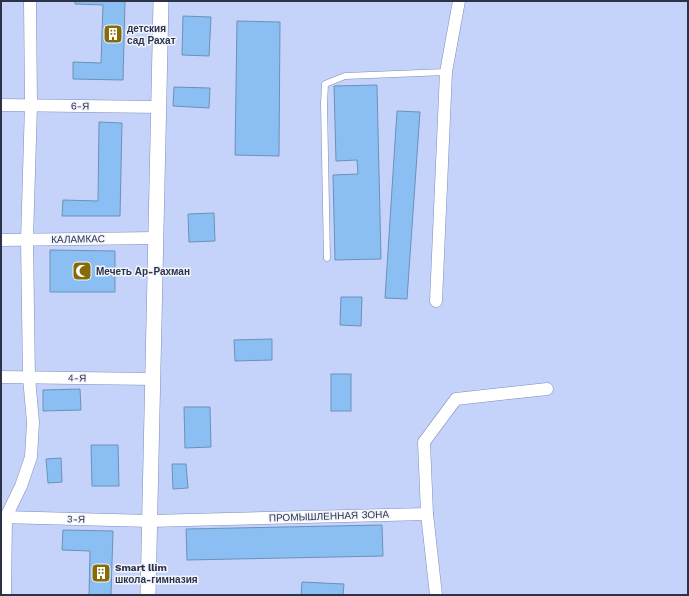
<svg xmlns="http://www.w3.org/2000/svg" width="689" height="596" font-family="'Work Sans',sans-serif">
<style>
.building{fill:#8bbff4;stroke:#6c91b7}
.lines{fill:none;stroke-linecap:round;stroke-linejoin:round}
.service-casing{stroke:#7e8dbb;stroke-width:7}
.minor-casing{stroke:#7e8dbb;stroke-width:13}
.tertiary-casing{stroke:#7e8dbb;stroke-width:16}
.service{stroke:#fff;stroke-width:6}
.minor{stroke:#fff;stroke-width:12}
.tertiary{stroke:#fff;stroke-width:15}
.labels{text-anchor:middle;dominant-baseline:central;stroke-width:3;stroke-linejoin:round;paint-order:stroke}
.poi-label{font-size:10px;font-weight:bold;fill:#2d3347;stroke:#f1f4fe;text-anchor:start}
.street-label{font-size:10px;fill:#2d3347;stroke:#f1f4fe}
</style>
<rect width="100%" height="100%" fill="#c5d3fa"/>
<!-- building -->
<g class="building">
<polygon points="75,1 125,1 123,80 73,79 73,62 101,63 103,5 75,4"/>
<polygon points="183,16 211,17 209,56 182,55"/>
<polygon points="237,21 280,22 279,156 235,155"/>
<polygon points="377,85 381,259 335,260 333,175 358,174 357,160 336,161 334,86"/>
<polygon points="174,87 210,88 209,108 173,106"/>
<polygon points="397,111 420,112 407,299 385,298"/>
<polygon points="99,122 122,123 120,216 62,216 63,200 98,201"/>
<polygon points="214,213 215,241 189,242 188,214"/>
<polygon points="50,250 115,251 115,292 50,292"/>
<polygon points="341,297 362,297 361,326 340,325"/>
<polygon points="272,339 272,360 235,361 234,340"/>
<rect x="331" y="374" width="20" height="37"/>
<polygon points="80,389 81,410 43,411 43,390"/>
<polygon points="184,407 210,407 211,447 185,448"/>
<polygon points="91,445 118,445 119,486 92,486"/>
<polygon points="61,458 62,482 48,483 46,459"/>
<polygon points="172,464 186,464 188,488 173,489"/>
<polygon points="382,525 383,556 187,560 186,529"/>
<polygon points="63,530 113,531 111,595 89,595 90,551 62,550"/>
<polygon points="302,582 344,584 343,595 301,595"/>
</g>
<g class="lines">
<defs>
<polyline id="service" points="327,258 324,104 325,84 345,76 446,72"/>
<g id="minor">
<polyline points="1,105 159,107"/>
<polyline points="1,240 156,238"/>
<polyline points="436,301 446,72 459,1"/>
<polyline points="1,377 153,379"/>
<polyline points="427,514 424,442 456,399 547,389"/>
<polyline points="1,517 150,521 427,514 436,595"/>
<polyline points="5,595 6,517 21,486 31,457 33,422 29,378 27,240 31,105 30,1"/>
</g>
<polyline id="tertiary" points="148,595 161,1"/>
</defs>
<!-- service casing -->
<use href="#service" class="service-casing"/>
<!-- minor casing -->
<use href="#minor" class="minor-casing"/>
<!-- tertiary casing -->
<use href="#tertiary" class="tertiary-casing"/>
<!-- service -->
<use href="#service" class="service"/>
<!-- minor -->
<use href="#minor" class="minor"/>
<!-- tertiary -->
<use href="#tertiary" class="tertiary"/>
</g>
<!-- icons -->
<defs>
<symbol id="building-square" viewBox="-11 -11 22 22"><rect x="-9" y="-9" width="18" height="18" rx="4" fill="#876b08" stroke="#f1f4fe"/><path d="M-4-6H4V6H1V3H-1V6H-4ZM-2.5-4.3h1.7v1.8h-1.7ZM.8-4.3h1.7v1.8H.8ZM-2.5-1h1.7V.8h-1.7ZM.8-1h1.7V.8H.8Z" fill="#fff"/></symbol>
<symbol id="mosque-square" viewBox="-11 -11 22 22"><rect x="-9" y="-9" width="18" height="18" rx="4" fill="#876b08" stroke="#f1f4fe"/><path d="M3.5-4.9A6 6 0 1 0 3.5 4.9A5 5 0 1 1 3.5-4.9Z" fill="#fff"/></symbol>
</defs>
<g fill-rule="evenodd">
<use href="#building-square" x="102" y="23" width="22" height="22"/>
<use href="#mosque-square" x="71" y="260" width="22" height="22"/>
<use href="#building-square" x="90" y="562" width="22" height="22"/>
</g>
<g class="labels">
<!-- poi labels -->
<g class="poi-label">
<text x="127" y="28">детския<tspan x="127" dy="12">сад Рахат</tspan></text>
<text x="96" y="271">Мечеть Ар-Рахман</text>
<text x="115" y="567">Smart llim<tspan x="115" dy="12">школа-гимназия</tspan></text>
</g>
<!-- street labels -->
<g class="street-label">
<text transform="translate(80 106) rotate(1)">6-Я</text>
<text transform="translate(78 239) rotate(-1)">КАЛАМКАС</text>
<text transform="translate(77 378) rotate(1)">4-Я</text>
<text transform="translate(329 516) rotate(-2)">ПРОМЫШЛЕННАЯ ЗОНА</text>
<text transform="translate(76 519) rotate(2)">3-Я</text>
</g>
</g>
<!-- border -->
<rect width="689" height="596" fill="none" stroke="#2d3347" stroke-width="4"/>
</svg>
